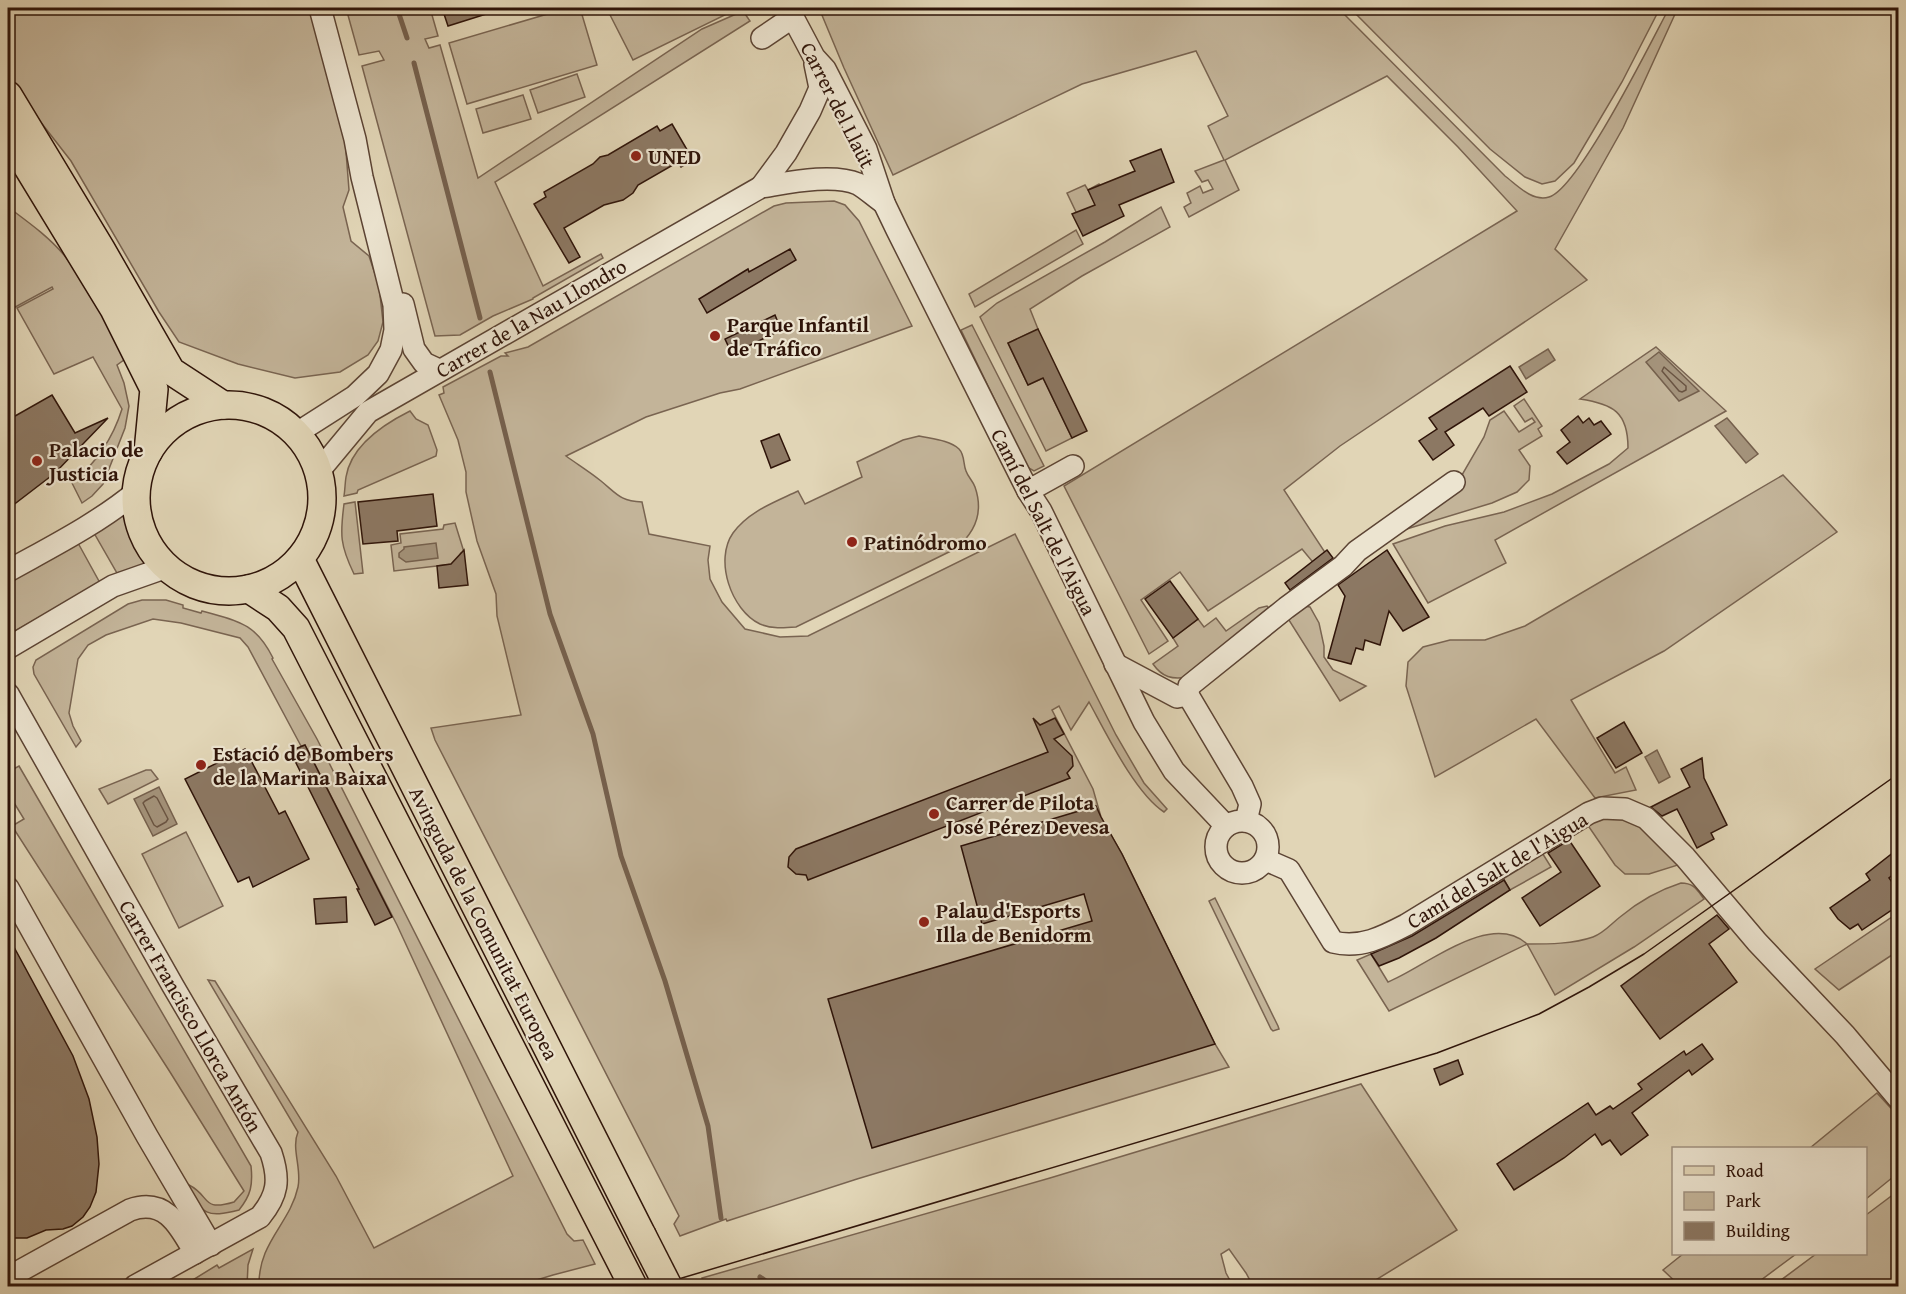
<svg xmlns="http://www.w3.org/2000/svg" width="1906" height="1294" font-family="'Gentium Book Plus',serif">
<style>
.green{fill:#c3b499;stroke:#796451;stroke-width:1.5}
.water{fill:#a4937b;stroke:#75604d;stroke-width:1.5}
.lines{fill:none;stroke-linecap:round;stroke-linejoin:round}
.shore{stroke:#6a5442;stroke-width:1.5}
.stream{stroke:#75604d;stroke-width:5}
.building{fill:#8c7863;stroke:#2f1409;stroke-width:1.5}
.minor-casing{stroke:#5c4434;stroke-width:24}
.major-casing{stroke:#2f1409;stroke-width:30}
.highway-casing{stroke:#2f1409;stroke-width:34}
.minor{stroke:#ece4d0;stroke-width:21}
.major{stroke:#e1d5b6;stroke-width:27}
.highway{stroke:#e1d5b6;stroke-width:32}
.tram{stroke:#2f1409;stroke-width:1.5}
.major-bridge-casing{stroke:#2f1409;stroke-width:30;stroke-linecap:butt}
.major-bridge{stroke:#e1d5b6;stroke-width:27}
.poi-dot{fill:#8f2418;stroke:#ece4d0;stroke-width:2}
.labels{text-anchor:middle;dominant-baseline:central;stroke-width:4.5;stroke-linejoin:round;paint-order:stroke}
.street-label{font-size:21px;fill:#2f1409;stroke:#ece4d0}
.poi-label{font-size:21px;font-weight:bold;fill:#2f1409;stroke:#ece4d0;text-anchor:start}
</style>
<rect width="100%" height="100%" fill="#e1d5b6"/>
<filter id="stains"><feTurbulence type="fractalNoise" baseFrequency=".00333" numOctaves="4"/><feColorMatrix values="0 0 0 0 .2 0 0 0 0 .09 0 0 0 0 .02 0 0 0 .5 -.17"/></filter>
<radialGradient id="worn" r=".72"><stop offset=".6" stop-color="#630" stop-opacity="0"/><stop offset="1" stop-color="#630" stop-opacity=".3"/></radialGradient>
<!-- green -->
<g class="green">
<polygon points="8,8 309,8 345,139 349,190 343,207 351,241 369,256 379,286 383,322 378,341 368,355 340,372 295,378 238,364 179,342 159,312 71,161 18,93 8,76"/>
<polygon points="346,8 430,8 438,36 425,39 429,48 440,45 478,178 702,29 743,11 750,21 495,182 543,286 601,254 603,258 533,298 533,299 493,316 460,335 435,336 362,66 384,60 379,51 359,55"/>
<polygon points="568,8 580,8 597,65 467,104 449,43"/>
<polygon points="610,8 729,8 731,12 633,60 607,9"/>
<path d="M819,8H1338L1505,176C1517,185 1532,202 1549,197C1578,189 1650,44 1667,12L1671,10L1676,12L1623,128L1555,249L1587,280L1340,446L1284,490L1332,563L1321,572L1302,549L1208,611L1180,572L1141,600L1168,641L1149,654L1064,486L1517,211L1458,147L1387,76L1225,160L1239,190L1189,217L1184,207L1191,203L1187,193L1200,186L1203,193L1213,189L1208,180L1202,182L1195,171L1224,160L1208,126L1228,116L1196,51L1082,84L893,175L844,68Z"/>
<polygon points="1350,8 1660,8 1622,82 1574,163 1555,181 1542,184 1525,177 1490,149"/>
<polygon points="577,74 585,97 538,113 530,90"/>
<polygon points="523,95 531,119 483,133 476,109"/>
<polygon points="1099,184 1107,201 1077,214 1067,193 1085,185 1088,190"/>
<path d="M834,201L845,205L859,221L912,326L740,389L720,393L646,417L566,456C577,464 590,472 601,481C617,494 620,501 642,502L649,534L710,546L708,560L710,579L722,602L745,629L780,637L808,636L1015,534L1116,735L1144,783L1167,809L1164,812C1135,793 1106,733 1089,702L1071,730L1059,706L1052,710L1093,789L1101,817L1122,854L1215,1044L1229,1067L857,1179L727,1221L726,1219L680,1236L674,1224L679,1216L435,740L431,728L521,715L497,616L496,594L477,541L466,492V472L458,440L439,395L444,393L443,387L501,356H508L505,353L528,347L774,206L786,203Z"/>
<path d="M8,207C28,222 48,236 64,255C89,286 108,323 128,357L117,365L124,383L129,406L125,428L103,484L92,496L82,503L72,483C95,464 113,438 122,409L93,357L54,374L17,308L53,289L52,287L8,311Z"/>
<polygon points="1161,207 1170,227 1082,276 1030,309 1038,329 1008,343 1028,385 1043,378 1072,438 1046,451 980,317 997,303 1105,242"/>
<polygon points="1076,230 1083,244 975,307 969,294"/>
<polygon points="972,325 1044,466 1034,471 1027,467 961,330"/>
<path d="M1656,347L1726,411L1495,540L1506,563L1428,603L1393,544L1445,526L1504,512L1552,494L1609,464L1628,448C1628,412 1613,404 1580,399Z"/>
<polygon points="1524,399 1542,426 1538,429 1542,436 1519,450 1530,466 1529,480 1517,492 1492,503 1387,535 1462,475 1484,437 1490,420 1504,411 1519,432 1535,422 1532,418 1525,422 1514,406"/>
<path d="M410,411L416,419L428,425L437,450L436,456L358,490L357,493L344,496C345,490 345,483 346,477C351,446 384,424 410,411Z"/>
<path d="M919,436C932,439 949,440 959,449C965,455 963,464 966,471C968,477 973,481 975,487C984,513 975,533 955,549L796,627C784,628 771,629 760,624C731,610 714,560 733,533C749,511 775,502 798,491L805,504L862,477L857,462L903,440Z"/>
<polygon points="1783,475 1837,532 1664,651 1571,700 1615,773 1626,767 1636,790 1595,798 1536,719 1435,777 1406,686 1408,662 1423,647 1450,640 1485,640 1525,626"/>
<path d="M355,502L363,573L354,574C340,545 340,535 344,504Z"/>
<path d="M128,509C132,530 141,546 154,562L117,573L94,533Z"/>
<polygon points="455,523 464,552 461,553 454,564 394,571 391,545 401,543 400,534 443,529 444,525"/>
<polygon points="78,543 100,583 8,635 8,582"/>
<path d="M142,600H166L183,605V608L201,613L202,611C237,621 255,622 273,658L272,659L317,739L567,1234L574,1241L583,1240L595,1264L553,1275L517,1286H259C258,1242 290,1224 298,1187C302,1169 291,1148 298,1132L208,980L215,981L336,1176L374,1248L513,1176L397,925L305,745L301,746L248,647L240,638L181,623L153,619L106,635L88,645L78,659L69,713L73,726L81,741L76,747L34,674L33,667L36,660L128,604Z"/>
<path d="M1267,606L1272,612L1188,677C1172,680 1162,677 1153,664L1178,646L1173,638L1198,619L1204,627L1216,618L1226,631L1259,608Z"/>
<polygon points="1304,606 1310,607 1319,623 1324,646 1324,657 1333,670 1366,686 1340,701 1287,617"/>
<path d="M19,766L251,1166C253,1185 251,1195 239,1210C207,1218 202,1215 188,1186L189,1185C211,1196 201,1212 234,1202L244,1191L170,1072L12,826L24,819L8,793V772Z"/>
<polygon points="146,770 151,770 158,779 108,804 99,789"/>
<polygon points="1623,817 1647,830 1678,865 1649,874 1625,874 1615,865 1587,824 1598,818"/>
<polygon points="186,832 223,906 179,928 142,854"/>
<polygon points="1541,851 1551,867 1510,890 1502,876"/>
<path d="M1681,883C1694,883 1697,890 1704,899L1634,947L1555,995L1527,944L1389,1011L1357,960L1371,954L1388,982C1424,968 1490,910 1527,944C1549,944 1573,944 1593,937C1604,933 1611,924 1620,917C1638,902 1659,890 1681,883Z"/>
<polygon points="1215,898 1278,1026 1279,1029 1273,1031 1271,1029 1209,901"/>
<polygon points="1898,913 1898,951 1839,990 1815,969"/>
<polygon points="1361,1084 1457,1230 1366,1286 1253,1286 1246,1273 1229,1249 1221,1254 1226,1273 1233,1286 714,1286 704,1284 702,1278 1050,1178"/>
<polygon points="1877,1093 1898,1116 1898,1173 1866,1199 1866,1148 1810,1148"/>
<polygon points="1898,1191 1898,1286 1773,1286 1816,1254 1866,1254 1866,1215"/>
<polygon points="253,1249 248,1265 247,1286 183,1286 217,1265 219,1268"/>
<polygon points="1683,1254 1796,1254 1753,1286 1680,1286 1663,1270"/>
</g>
<!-- water -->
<g class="water">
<polygon points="1548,349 1555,360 1526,379 1519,367"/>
<polygon points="1659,352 1699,391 1679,401 1646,362"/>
<polygon points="1727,418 1758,454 1746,463 1715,426"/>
<polygon points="436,543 438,558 406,562 399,557 399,553 404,549 404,547"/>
<polygon points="1657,750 1670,777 1659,783 1645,757"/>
<polygon points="159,787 177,824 153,836 134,799"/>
</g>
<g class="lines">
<!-- shore -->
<g class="shore">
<polygon points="1664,367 1686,386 1686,390 1682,392 1679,391 1662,371"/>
<polygon points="154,796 157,798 168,819 166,822 157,827 154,825 143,803 145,801"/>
</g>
<!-- stream -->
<g class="stream">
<polyline points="397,8 407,38"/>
<polyline points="414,63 480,318"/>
<polyline points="490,372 550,614 593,734 621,856 665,981 708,1126 721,1218"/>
<polyline points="760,1277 773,1286"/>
</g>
</g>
<!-- building -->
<g class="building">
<polygon points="442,8 496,8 496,11 448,26"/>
<polygon points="672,124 693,160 681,167 678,162 638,185 633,193 623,200 604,205 564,228 580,257 569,263 534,204 546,197 544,192 593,164 600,157 608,155 657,126 660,131"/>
<polygon points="1161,149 1174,182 1119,205 1124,216 1083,236 1072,214 1095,205 1088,190 1135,171 1130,161"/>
<polygon points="790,249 796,260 707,313 699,299 748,269 749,272"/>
<polygon points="775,315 781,330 732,354 725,339"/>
<polygon points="1038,329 1087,431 1072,438 1043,378 1028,385 1008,343"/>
<polygon points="1510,366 1527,392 1489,416 1483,408 1445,432 1454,445 1433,460 1419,441 1437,429 1429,418"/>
<polygon points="52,395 75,433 108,418 55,473 8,509 8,420"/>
<polygon points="1578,416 1583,423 1589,418 1594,425 1601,421 1611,434 1567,464 1557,452 1570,442 1561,430"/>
<polygon points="779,434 790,460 771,468 761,441"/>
<polygon points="433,494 437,526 397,531 398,541 363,544 358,502"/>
<polygon points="464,550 468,585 439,588 437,566 451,564"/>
<polygon points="1327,550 1333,558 1290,590 1285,583"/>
<polygon points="1387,550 1429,617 1403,631 1389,611 1380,645 1365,640 1363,650 1356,648 1351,664 1328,658 1345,596 1338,585"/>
<polygon points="1170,581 1198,619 1173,638 1145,599"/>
<polygon points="1033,718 1040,725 1055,718 1064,734 1054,739 1072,756 1073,766 1067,773 1070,778 808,880 806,875 796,874 788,867 789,857 796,849 1048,752"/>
<polygon points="1624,722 1642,753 1616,768 1597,738"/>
<polygon points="305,745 392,917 375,925 357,889 359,889 290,751"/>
<polygon points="245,749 279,814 285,811 309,859 253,887 249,877 238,882 185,779"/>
<polygon points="1702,758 1704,778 1727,825 1711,833 1714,839 1697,848 1677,809 1662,816 1651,807 1690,787 1681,769"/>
<polygon points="1096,806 1101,817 1122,854 1215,1044 872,1148 828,999 1092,921 1084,894 982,924 961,846"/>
<polygon points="1569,840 1600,886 1540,926 1522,898 1561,872 1548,853"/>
<polygon points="1899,848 1899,870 1889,878 1899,892 1899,905 1862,930 1858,924 1850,929 1838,919 1830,908 1870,880 1866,874"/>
<polygon points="1504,880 1510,890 1436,938 1399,958 1379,966 1371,954 1412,936"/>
<polygon points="346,897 347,922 316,924 314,899"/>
<polygon points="1717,915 1729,929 1709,944 1737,982 1660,1039 1621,986"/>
<polygon points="8,936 73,1056 89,1099 97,1137 99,1164 96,1192 90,1207 83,1217 72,1226 63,1229 46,1230 27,1238 8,1238"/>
<polygon points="1702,1044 1713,1059 1692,1075 1689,1070 1632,1113 1648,1135 1621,1155 1610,1140 1602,1145 1595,1134 1564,1158 1514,1190 1497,1164 1588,1103 1596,1115 1610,1106 1613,1109 1642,1089 1638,1084 1684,1051 1686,1055"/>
<polygon points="1458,1060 1463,1074 1440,1085 1434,1069"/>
</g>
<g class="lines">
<defs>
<g id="minor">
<polyline points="788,8 814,57 825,69 866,149 884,203 897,230 1028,491 1041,511 1144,722 1174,771 1226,826"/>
<polyline points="762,38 793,17"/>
<polyline points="761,187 786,153 810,111 820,88 815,64"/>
<polyline points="403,304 414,349 424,363 439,370"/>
<polyline points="297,433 355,396 378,374 391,350 395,330 394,305 362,177 355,139 320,8"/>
<path d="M319,471L368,412L761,187C787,183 832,173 858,184C867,189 876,198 884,203"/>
<polyline points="1028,491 1073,466"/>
<path d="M8,571C51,547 97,524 136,492"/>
<polyline points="8,648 113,586 167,567"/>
<polyline points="1115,664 1177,697 1188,695"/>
<path d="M8,694L173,986L271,1153C280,1180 278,1195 260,1217L135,1286"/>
<circle cx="1242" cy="847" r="26"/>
<polyline points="1246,821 1250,804 1242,786 1188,695 1189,686 1286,608 1343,566 1357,551 1454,482"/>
<path d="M1266,860L1289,870L1333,942C1360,949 1383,937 1406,925L1589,813L1602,808L1625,809L1646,818L1685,857L1757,942L1845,1035L1898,1098"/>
<polyline points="8,888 147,1136 211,1245"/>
<path d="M8,1274L18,1272L130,1210C166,1197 180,1227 195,1253"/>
</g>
<g id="major">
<polyline points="8,95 101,249 171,371 223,405"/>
<polyline points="8,135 114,309 154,389 148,452"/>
<circle cx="229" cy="498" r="93"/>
<polyline points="300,559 642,1235"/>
<polyline points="249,589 278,608 296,628 633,1286"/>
</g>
<polyline id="highway" points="8,141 13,144"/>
</defs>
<!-- minor casing -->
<use href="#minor" class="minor-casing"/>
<!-- major casing -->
<use href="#major" class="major-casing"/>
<!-- highway casing -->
<use href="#highway" class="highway-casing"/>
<!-- minor -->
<use href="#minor" class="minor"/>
<!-- major -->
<use href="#major" class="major"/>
<!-- highway -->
<use href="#highway" class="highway"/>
<!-- tram -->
<polyline class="tram" points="655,1286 1437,1053 1539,1014 1589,987 1644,954 1898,774"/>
<defs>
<polyline id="major-bridge" points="642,1235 668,1286"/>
</defs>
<!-- major-bridge casing -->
<use href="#major-bridge" class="major-bridge-casing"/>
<!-- major-bridge -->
<use href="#major-bridge" class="major-bridge"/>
</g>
<!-- markers -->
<g class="poi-dot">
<circle cx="636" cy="156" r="6"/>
<circle cx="715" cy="336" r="6"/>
<circle cx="37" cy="461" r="6"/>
<circle cx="852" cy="542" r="6"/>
<circle cx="201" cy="765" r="6"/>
<circle cx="934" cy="814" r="6"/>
<circle cx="924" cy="922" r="6"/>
</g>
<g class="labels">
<!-- street labels -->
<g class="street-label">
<text transform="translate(838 105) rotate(63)">Carrer del Llaüt</text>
<text transform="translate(531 318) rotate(-30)">Carrer de la Nau Llondro</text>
<text transform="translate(1044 522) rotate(63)">Camí del Salt de l'Aigua</text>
<text transform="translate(1497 870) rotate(-31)">Camí del Salt de l'Aigua</text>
<text transform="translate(484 923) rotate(63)">Avinguda de la Comunitat Europea</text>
<text transform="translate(191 1016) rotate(60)">Carrer Francisco Llorca Antón</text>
</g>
<!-- poi labels -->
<g class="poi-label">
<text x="648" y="156">UNED</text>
<text x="727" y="324">Parque Infantil<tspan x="727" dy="24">de Tráfico</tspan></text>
<text x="49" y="449">Palacio de<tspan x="49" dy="24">Justicia</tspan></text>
<text x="864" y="542">Patinódromo</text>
<text x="213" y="753">Estació de Bombers<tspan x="213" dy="24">de la Marina Baixa</tspan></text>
<text x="946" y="802">Carrer de Pilota<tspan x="946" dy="24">José Pérez Devesa</tspan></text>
<text x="936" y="910">Palau d'Esports<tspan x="936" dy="24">Illa de Benidorm</tspan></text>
</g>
</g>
<!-- margin -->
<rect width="1906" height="1294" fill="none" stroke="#e1d5b6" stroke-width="30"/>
<rect x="9" y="9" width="1888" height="1276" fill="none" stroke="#2f1409" stroke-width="3"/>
<rect x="15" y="15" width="1876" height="1264" fill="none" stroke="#2f1409" stroke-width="1.5"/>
<!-- legend -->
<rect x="1672" y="1147" width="195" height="108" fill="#ece4d0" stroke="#a09180" stroke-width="1.5"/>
<rect x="1684" y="1166" width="30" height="9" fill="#e1d5b6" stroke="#a09180" stroke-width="1.5"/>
<text x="1726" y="1177" font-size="18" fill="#2f1409">Road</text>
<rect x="1684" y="1192" width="30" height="18" fill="#c3b499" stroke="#a09180" stroke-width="1.5"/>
<text x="1726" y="1207" font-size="18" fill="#2f1409">Park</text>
<rect x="1684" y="1222" width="30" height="18" fill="#8c7863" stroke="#a09180" stroke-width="1.5"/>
<text x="1726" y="1237" font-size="18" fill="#2f1409">Building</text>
<rect width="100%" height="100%" filter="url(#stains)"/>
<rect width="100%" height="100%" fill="url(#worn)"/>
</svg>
